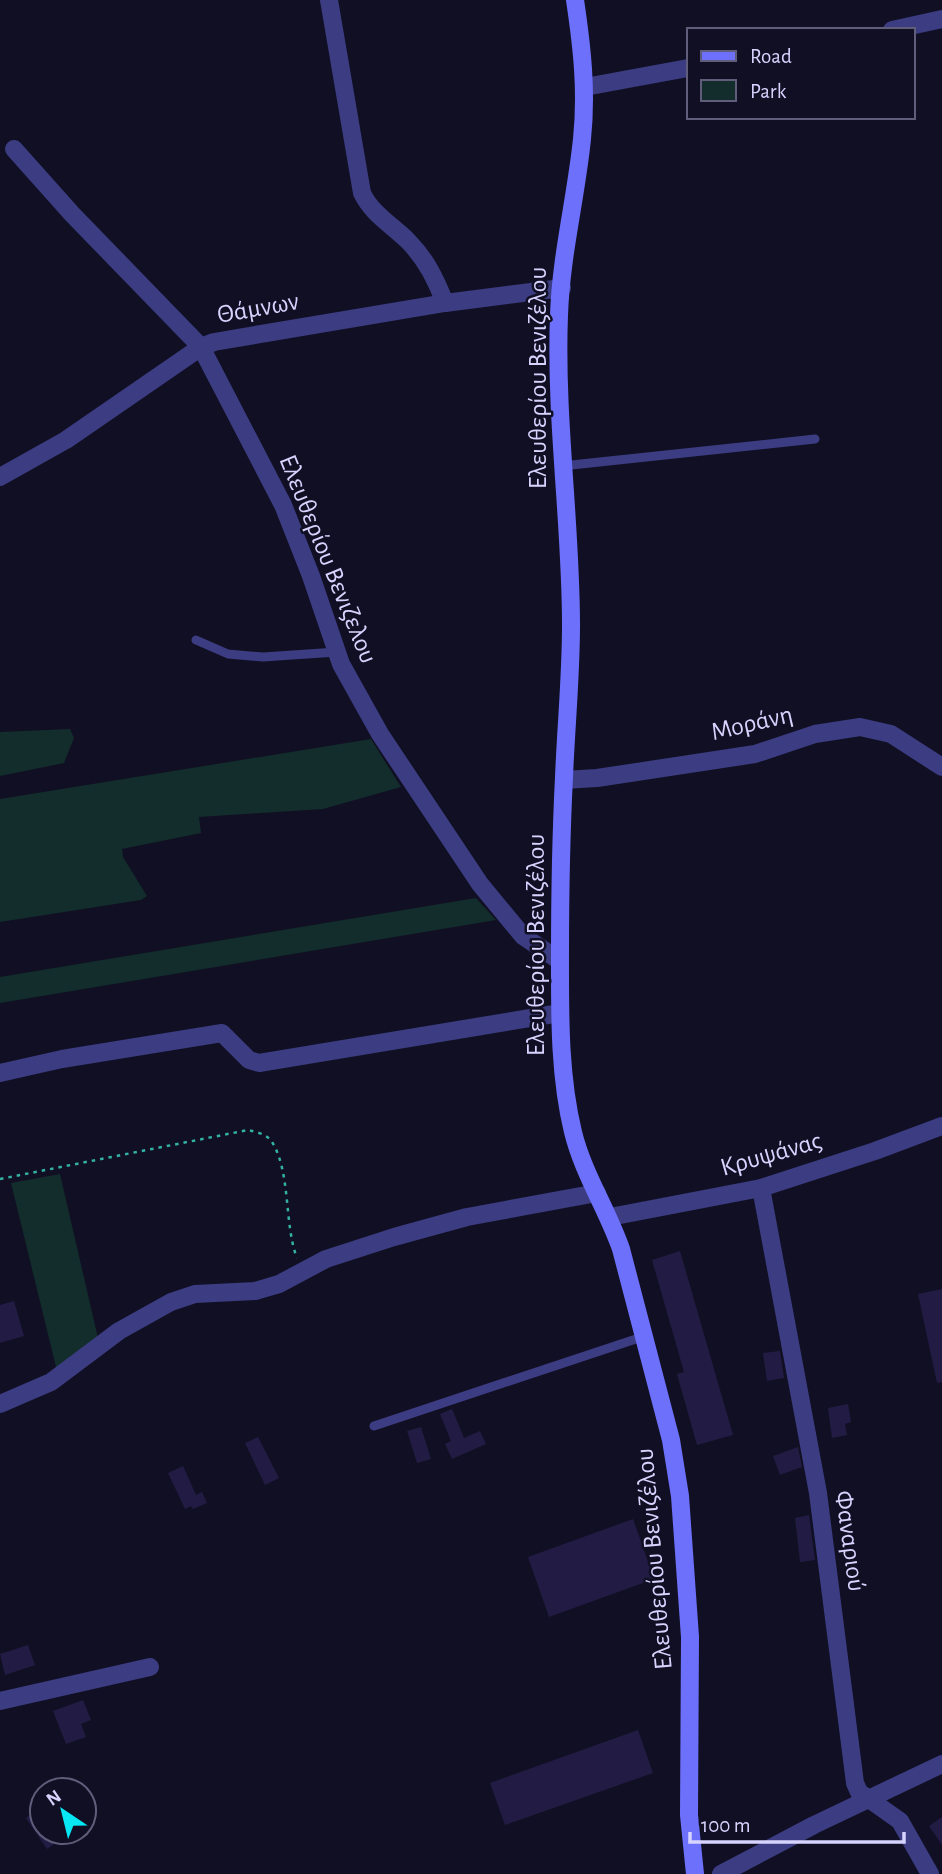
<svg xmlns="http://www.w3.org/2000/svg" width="942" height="1874" font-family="'Alegreya Sans',sans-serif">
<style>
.green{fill:#122d2b}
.building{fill:#221c44}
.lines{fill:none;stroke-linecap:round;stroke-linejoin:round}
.path{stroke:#33b2a4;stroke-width:2.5;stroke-dasharray:3.5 5;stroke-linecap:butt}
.lane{stroke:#3b3c81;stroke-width:9}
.street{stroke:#3b3c81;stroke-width:18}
.secondary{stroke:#6d70fa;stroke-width:18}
.labels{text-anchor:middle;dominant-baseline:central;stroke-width:5;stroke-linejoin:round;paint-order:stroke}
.street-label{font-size:26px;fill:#d6d3fe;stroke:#110f23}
</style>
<rect width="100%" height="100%" fill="#110f23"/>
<!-- green -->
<g class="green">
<polygon points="70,729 74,738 64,763 0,776 0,732"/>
<polygon points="371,739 401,787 323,809 199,817 201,833 122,849 123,857 147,896 141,900 0,922 0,799"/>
<polygon points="476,898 496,920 0,1003 0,977"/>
<polygon points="60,1174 98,1338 57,1371 11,1183"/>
</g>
<!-- building -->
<g class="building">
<polygon points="680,1251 733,1435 697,1445 677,1374 684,1372 652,1260"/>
<polygon points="942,1289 942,1382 937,1383 918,1294"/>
<polygon points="14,1301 24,1336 0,1343 0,1305"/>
<polygon points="780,1351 784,1378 767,1381 763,1353"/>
<polygon points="848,1404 851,1422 845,1424 847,1435 832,1438 828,1408"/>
<polygon points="452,1409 464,1438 480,1431 486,1444 452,1459 445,1444 451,1441 440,1414"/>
<polygon points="421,1427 431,1459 417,1463 407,1431"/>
<polygon points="258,1437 279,1478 265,1485 245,1443"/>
<polygon points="798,1447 802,1467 780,1475 773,1456"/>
<polygon points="183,1466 196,1495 202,1492 207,1503 193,1509 191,1506 185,1509 168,1473"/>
<polygon points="809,1515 815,1560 800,1562 795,1518"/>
<polygon points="633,1519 654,1579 549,1617 528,1557"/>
<polygon points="28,1645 35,1665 5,1675 0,1654"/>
<polygon points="83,1700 91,1720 81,1724 86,1737 66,1744 53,1711"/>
<polygon points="638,1730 653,1773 505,1825 490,1783"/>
<polygon points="42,1807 42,1832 54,1832 60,1840 47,1849 26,1818"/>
<polygon points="942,1817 942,1845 929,1826"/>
</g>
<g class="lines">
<!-- path -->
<path class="path" d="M0,1179L248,1130C256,1132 267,1134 272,1142C291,1172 284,1225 297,1258"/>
<!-- lane -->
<g class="lane">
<polyline points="562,466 815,439"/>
<polyline points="196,640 228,654 263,657 337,652"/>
<polyline points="374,1426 645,1336"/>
</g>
<!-- street -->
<g class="street">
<path d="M329,0L362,193C372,214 392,225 408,241C426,259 436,280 445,303"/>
<polyline points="892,30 942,19"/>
<polyline points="585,87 688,68"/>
<polyline points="14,149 72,214 201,347 283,505 311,576 341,664 380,734 480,884 523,936 560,961"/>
<polyline points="0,477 66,440 201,347 214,342 445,303 562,288"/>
<polyline points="564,780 597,778 755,754 815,734 860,727 891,734 942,767"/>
<polyline points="0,1073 62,1059 222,1033 249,1060 259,1063 560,1013"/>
<polyline points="761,1188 818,1493 855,1783 859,1792 900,1821 930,1874"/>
<polyline points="610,1217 761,1188 875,1151 942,1126"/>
<polyline points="0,1404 51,1382 119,1331 171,1302 195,1294 255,1291 279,1284 326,1259 394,1237 467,1217 597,1193"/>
<polyline points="0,1701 150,1667"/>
<polyline points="721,1874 814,1825 942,1764"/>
</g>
<!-- secondary -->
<path class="secondary" d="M575,0C582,47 587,91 582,139C576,198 561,255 559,315C555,419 571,522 571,625C571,676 566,727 564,777C561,836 560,896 560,955C560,1014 559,1074 573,1132C583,1173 607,1209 621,1249L671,1440L680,1496L690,1637L689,1815L695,1874"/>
</g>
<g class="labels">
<!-- street labels -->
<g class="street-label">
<text transform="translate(258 308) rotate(-10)">Θάμνων</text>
<text transform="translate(538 378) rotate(-90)">Ελευθερίου Βενιζέλου</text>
<text transform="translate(328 559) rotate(68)">Ελευθερίου Βενιζελου</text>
<text transform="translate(752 723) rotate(-13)">Μοράνη</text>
<text transform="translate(536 945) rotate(-90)">Ελευθερίου Βενιζέλου</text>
<text transform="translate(771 1154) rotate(-16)">Κρυψάνας</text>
<text transform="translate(850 1541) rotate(82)">Φαναριού</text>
<text transform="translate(654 1559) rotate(-95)">Ελευθερίου Βενιζέλου</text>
</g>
</g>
<!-- legend -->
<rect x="687" y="28" width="228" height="91" fill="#110f23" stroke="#605d7b" stroke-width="2"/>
<rect x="701" y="51" width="35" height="10" fill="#6d70fa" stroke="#605d7b" stroke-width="2"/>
<text x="750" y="63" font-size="21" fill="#d6d3fe">Road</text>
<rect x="701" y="80" width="35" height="21" fill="#122d2b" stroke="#605d7b" stroke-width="2"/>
<text x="750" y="98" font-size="21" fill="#d6d3fe">Park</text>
<!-- north arrow -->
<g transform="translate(63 1811) rotate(325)"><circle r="33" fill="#110f23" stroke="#605d7b" stroke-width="2"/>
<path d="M0-5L12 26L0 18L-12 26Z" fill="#08e8f4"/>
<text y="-10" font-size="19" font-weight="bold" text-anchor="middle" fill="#d6d3fe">N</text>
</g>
<!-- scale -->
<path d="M690 1832v10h214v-10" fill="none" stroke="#d6d3fe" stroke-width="3.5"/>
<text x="701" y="1832" font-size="21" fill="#d6d3fe" stroke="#110f23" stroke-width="5" paint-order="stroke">100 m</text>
</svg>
